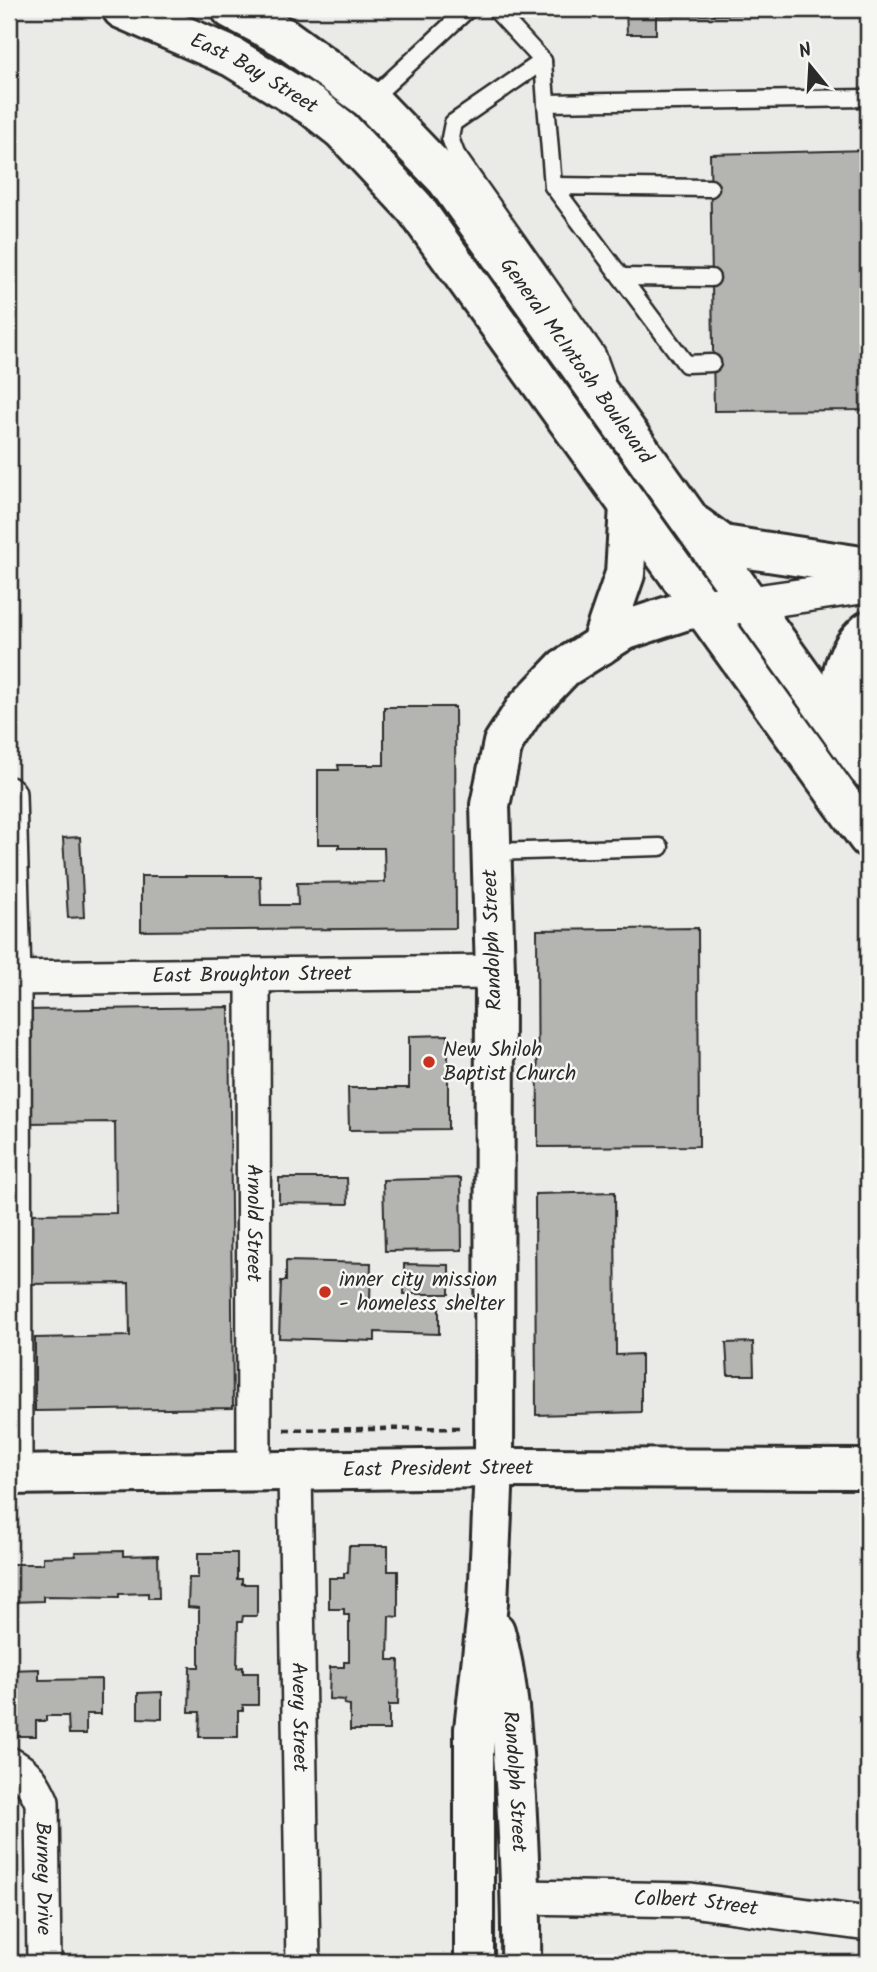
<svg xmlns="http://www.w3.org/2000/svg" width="877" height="1972" font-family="Kalam,sans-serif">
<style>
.building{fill:#b4b4b1;stroke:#2b2b2b;stroke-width:2}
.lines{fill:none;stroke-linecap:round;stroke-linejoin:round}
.service-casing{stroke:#2b2b2b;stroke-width:21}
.minor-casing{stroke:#2b2b2b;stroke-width:38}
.tertiary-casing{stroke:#2b2b2b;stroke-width:44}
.secondary-casing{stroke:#2b2b2b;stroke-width:44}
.primary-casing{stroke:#2b2b2b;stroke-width:44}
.path{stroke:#2b2b2b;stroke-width:4.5;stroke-dasharray:7 5;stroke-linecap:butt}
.service{stroke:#f6f6f2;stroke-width:16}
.minor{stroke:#f6f6f2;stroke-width:33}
.tertiary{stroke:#f6f6f2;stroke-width:38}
.secondary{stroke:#f6f6f2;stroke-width:38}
.primary{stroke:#f6f6f2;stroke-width:38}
.poi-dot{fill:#c8321e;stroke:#f6f6f2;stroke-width:2.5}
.labels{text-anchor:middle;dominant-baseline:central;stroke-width:5;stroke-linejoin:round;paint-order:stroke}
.street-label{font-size:21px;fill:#2b2b2b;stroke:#f6f6f2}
.poi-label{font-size:21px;fill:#2b2b2b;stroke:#f6f6f2;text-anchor:start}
</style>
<rect width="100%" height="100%" fill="#eaeae6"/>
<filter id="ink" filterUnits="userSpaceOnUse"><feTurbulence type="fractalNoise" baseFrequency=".0143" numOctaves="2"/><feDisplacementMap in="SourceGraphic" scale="14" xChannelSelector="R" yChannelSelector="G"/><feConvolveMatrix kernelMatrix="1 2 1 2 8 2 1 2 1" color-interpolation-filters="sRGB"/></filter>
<g filter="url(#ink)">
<!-- building -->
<g class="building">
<polygon points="626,9 868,9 868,13 656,16 656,34 627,34"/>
<polygon points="868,150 868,410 714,411 710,154"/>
<polygon points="384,707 455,707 456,928 141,931 141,876 260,876 261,905 298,905 297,883 385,882 384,848 339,848 339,844 318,844 318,770 339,770 338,765 384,765"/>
<polygon points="80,837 84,917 68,918 63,838"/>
<polygon points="698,928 699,1146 538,1147 537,930"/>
<polygon points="229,1007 233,1408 35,1411 35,1338 130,1336 129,1283 27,1284 26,1214 116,1213 115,1122 27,1123 26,1010"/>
<polygon points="448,1035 448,1129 349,1130 348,1088 409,1088 409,1036"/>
<polygon points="279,1178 347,1178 348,1204 279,1203"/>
<polygon points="461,1178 462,1250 385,1251 383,1180"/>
<polygon points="615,1192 616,1355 641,1354 641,1412 536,1415 535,1194"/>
<polygon points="286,1261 371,1263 370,1302 439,1304 439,1334 375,1332 375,1341 279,1338 281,1281 286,1281"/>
<polygon points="404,1264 449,1265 449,1294 404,1294"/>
<polygon points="753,1342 754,1375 728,1375 726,1343"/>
<polygon points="349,1546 388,1546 388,1571 398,1571 398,1617 389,1616 388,1660 399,1660 398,1705 389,1705 389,1730 350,1730 350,1705 344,1704 345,1700 329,1699 330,1667 344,1667 344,1662 349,1662 349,1615 344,1615 344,1609 329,1609 329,1578 344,1578 344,1573 348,1573"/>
<polygon points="123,1551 123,1556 158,1555 159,1598 148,1598 148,1593 119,1594 119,1597 43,1596 43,1601 9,1602 9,1559 11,1564 43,1564 43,1557 76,1556 75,1552"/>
<polygon points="198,1553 237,1553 237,1579 242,1579 242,1584 257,1584 257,1616 243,1616 242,1622 238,1622 237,1668 243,1667 243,1673 258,1673 258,1705 243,1705 243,1711 238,1711 238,1737 199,1737 200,1712 189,1712 190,1667 199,1667 199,1608 188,1607 189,1578 198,1578"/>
<polygon points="39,1669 39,1680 101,1679 101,1714 86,1714 86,1734 69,1734 68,1716 46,1716 46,1721 36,1721 36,1736 9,1736 9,1670"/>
<polygon points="162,1692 162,1719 138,1718 138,1693"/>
</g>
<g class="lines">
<defs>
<g id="service">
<polyline points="495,9 543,61 546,103 868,98"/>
<polyline points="543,61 453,123 450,138 456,154 597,354 606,379"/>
<polyline points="370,100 468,9"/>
<polyline points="546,103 553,186"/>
<polyline points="710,188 553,186 686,364 712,363"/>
<polyline points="621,277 711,278"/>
<polyline points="490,852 660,847"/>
</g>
<g id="minor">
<polyline points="750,603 868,586"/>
<polyline points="9,794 14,978 15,1475"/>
<path id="s1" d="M253,975L254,1470"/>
<path id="s2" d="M9,978L495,972"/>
<path id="s3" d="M295,1470L303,1963"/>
<path id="s4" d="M9,1764C27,1773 34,1784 42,1802L44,1963"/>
<path id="s5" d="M521,1897L691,1900L868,1924"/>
</g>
<g id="tertiary">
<path id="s6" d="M495,1631C510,1686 512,1741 516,1797C519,1852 522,1907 521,1963"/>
<polyline points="474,1963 474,1729 488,1603 494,1468 495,972 490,805 503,743 525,709 564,668 623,631 687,610 733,605"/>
</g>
<g id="secondary">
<path id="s7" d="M9,1475L494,1468L868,1469"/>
</g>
<g id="primary">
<path id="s8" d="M122,9L232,57L313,107L342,130L415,208L868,838"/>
<path id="s9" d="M231,9L285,38L370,100L446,179L868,769"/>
<polyline points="697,526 723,545 868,567"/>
<polyline points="600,646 625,574 629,506"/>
<path d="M865,732C859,724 850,714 846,705C834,679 848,648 868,631"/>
</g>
</defs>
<!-- service casing -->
<use href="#service" class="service-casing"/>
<!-- minor casing -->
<use href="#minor" class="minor-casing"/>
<!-- tertiary casing -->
<use href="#tertiary" class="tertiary-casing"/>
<!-- secondary casing -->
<use href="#secondary" class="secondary-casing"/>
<!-- primary casing -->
<use href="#primary" class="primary-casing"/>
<!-- path -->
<polyline class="path" points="284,1430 461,1428"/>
<!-- service -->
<use href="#service" class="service"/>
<!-- minor -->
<use href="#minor" class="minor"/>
<!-- tertiary -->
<use href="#tertiary" class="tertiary"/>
<!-- secondary -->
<use href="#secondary" class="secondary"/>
<!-- primary -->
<use href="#primary" class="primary"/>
</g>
</g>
<!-- markers -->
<g class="poi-dot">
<circle cx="429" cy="1062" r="7"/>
<circle cx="325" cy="1292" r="7"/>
</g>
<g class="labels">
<!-- street labels -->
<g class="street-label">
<text stroke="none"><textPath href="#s8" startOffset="147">East Bay Street</textPath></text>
<text stroke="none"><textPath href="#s9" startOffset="500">General McIntosh Boulevard</textPath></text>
<text transform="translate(493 940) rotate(-92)">Randolph Street</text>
<text stroke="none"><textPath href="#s2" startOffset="243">East Broughton Street</textPath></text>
<text stroke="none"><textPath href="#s1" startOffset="248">Arnold Street</textPath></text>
<text stroke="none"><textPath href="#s7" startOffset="429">East President Street</textPath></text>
<text stroke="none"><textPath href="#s3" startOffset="247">Avery Street</textPath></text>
<text stroke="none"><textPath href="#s6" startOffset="152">Randolph Street</textPath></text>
<text stroke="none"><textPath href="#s4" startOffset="128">Burney Drive</textPath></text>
<text stroke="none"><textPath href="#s5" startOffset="175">Colbert Street</textPath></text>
</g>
<!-- poi labels -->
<g class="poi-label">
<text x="443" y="1050">New Shiloh<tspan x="443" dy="24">Baptist Church</tspan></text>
<text x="339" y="1280">inner city mission<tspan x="339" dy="24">- homeless shelter</tspan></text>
</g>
</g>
<!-- margin -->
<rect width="877" height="1972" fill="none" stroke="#f6f6f2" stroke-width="35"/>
<rect x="18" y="18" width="842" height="1937" fill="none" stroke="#2b2b2b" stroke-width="2.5" filter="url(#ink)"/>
<!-- north arrow -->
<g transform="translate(810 66) rotate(342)" stroke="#f6f6f2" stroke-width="5" paint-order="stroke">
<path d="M0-5L12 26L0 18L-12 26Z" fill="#2b2b2b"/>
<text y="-10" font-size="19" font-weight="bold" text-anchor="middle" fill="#2b2b2b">N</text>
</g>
</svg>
